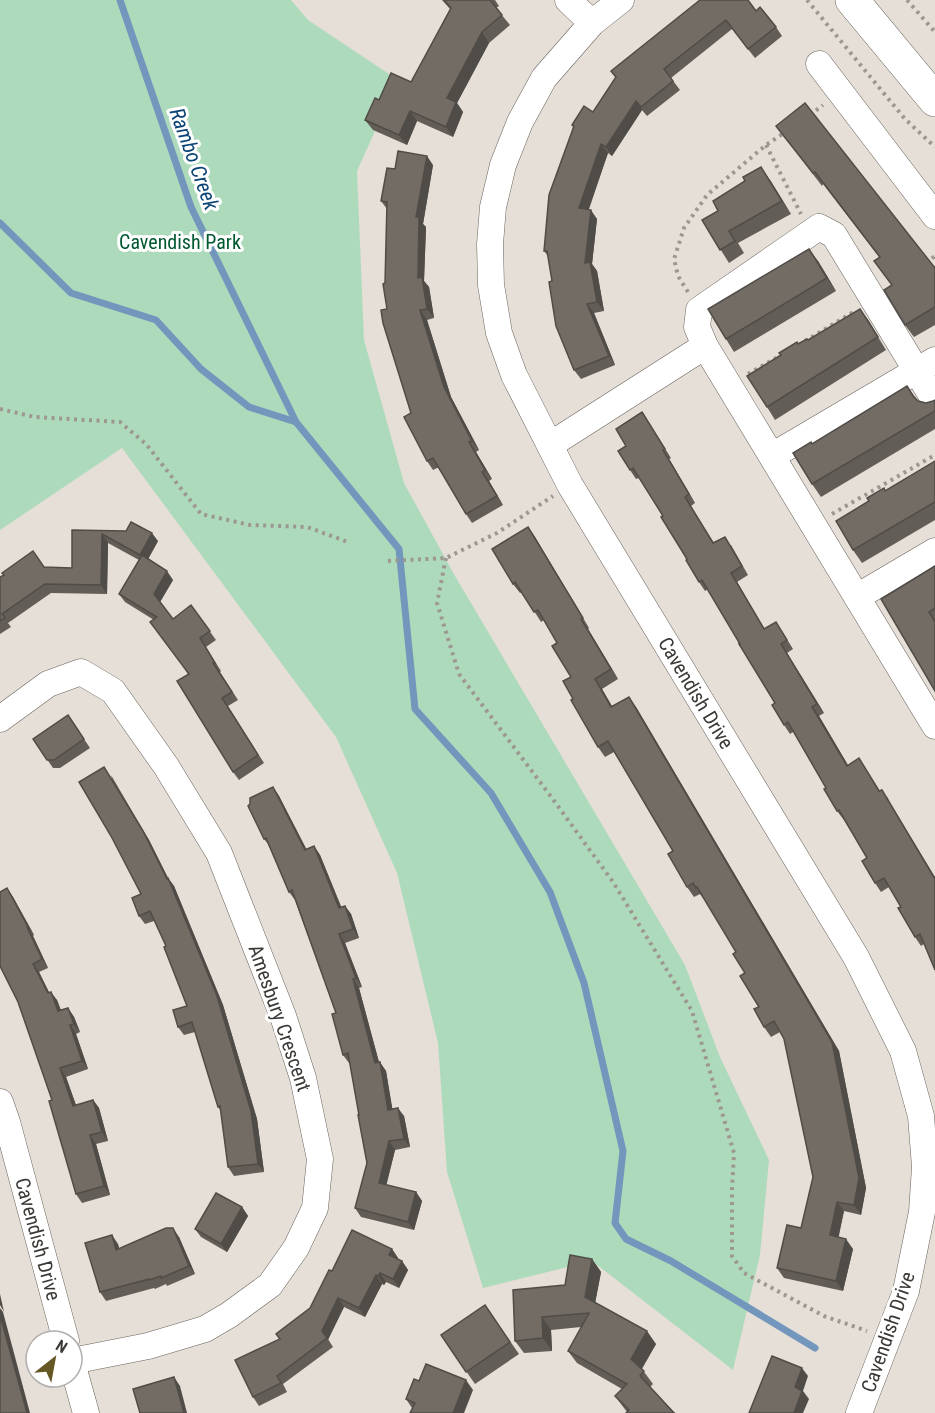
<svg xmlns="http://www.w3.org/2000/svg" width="935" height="1413" font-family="'Roboto Condensed',sans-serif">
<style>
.green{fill:#aedabc}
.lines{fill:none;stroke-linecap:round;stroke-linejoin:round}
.stream{stroke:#7296bc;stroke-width:7}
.minor-casing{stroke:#69635c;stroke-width:27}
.major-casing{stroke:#69635c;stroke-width:34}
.path{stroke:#9d9792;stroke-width:4;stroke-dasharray:3 4.5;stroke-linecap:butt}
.minor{stroke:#fff;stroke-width:26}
.major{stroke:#fff;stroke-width:33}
.wall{fill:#625d57}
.shaded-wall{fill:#504c47}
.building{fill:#726c65;stroke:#504c47;stroke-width:1.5}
.labels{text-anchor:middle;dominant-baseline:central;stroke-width:6;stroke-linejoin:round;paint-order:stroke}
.park-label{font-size:20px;fill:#005830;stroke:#fff}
.street-label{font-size:20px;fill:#3b3835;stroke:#fff}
.water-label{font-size:21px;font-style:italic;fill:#0b4475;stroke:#fff}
</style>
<rect width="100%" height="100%" fill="#e6dfd8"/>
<!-- green -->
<polygon class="green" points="0,0 291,0 308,20 398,80 357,171 364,340 404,483 455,576 685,965 720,1057 769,1160 760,1255 733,1370 592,1261 483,1288 447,1172 438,1043 397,873 336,737 122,448 0,530"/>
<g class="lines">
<!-- stream -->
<g class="stream">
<polyline points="120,0 191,207 296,422 399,549 415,709 491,793 550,892 584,983 623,1151 615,1223 626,1239 671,1261 815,1348"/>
<polyline points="0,223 71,293 156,320 201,369 249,407 296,422"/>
</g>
<defs>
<g id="minor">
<polyline points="568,0 592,23"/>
<polyline points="621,0 592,23 544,78 520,122 503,165 493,207 490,244 491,285 499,333 514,375 570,485 856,957 903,1051 921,1116 925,1167 922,1212 906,1291 859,1413"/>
<polyline points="819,64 935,216"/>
<polyline points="935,401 834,235 819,227 699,310 697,327 705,346 935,726"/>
<polyline points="550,445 705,346"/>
<polyline points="772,456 935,360"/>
<polyline points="857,597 935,551"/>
<polyline points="0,719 48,684 81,672 113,691 166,766 219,853 283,1016 303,1078 320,1159 315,1208 296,1248 270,1285 229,1315 205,1329 148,1346 72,1361"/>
<polyline points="0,1102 7,1122 66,1341"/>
<polyline points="72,1363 86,1413"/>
</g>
<polyline id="major" points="852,0 935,100"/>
</defs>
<!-- minor casing -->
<use href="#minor" class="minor-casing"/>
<!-- major casing -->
<use href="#major" class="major-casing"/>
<!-- path -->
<g class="path">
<polyline points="807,0 905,119 935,147"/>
<polyline points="907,0 935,32"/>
<polyline points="810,115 823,105"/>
<polyline points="766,145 801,214"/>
<polyline points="926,263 935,256"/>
<polyline points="688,292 678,276 674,259 684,228 707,195 766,145 784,133"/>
<polyline points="805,341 855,311"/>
<polyline points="748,374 783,354"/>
<polyline points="0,409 35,417 120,422 146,444 201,514 250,525 307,527 348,542"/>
<polyline points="832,514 935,455"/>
<polyline points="446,558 437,603 459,674 552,798 613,882 692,1011 734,1153 732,1190 732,1256 744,1273 824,1316 867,1331"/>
<polyline points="388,561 446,558 497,533 553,496"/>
</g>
<!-- minor -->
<use href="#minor" class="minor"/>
<!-- major -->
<use href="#major" class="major"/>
</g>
<!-- wall -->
<g class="wall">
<polygon points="442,0 495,0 499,6 496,8 510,25 489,43 457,103 463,112 453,137 417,121 407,145 373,130 365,120 379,100 411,82 450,9"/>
<polygon points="700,0 756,11 776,27 782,36 755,58 732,29 671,78 680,90 647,116 642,110 612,156 608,153 588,209 597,219 592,264 597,271 604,311 594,313 615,365 581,379 574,370 552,281 548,256 544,251 573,127 572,125 593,112 616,78 611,71"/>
<polygon points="776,126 935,267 935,325 914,337 905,325 892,285 874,261 879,257 823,184 822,186"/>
<polygon points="433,165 423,224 426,227 424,281 429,287 434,318 427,320 451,397 479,450 476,452 492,479 489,481 503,505 472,523 466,514 439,467 433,470 427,461 411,413 387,309 385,283 387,209 381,201 395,169"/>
<polygon points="770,180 791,214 738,243 744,253 729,263 702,220"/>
<polygon points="818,261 836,291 734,352 726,339"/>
<polygon points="860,309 886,350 775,420 767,407 781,355 798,344 808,340"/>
<polygon points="907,386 918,401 926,403 933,401 935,400 935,429 821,497 812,484 813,444"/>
<polygon points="642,412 671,458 669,459 695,503 691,506 714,543 731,545 748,575 737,582 764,629 782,631 793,649 787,653 824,713 819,716 848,765 859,758 880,791 888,798 924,944 921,946 915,937 901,907 889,887 881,892 875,883 867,858 844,820 837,811 826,788 793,732 790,734 784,725 775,703 708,589 705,591 699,582 663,516 639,478 636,479 630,470 626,446"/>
<polygon points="935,461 935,520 862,563 853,550 869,501"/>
<polygon points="528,527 535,537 589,628 588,629 618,679 602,689 612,706 636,707 839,1051 866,1188 861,1215 844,1211 838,1237 853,1249 843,1291 784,1278 777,1268 801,1228 813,1177 784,1039 780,1032 771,1037 764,1027 759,1007 736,952 704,897 703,898 700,894 694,897 687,887 673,851 614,752 605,757 598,747 573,699 571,677 557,643 544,620 541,622 522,592 520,593 513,584"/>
<polygon points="72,530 158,541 148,559 173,580 160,602 173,619 191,605 216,640 206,647 221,671 220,672 238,700 228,706 264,763 239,780 233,772 188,674 154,620 125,602 119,594 139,560 108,543 107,594 51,593 8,623 11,627 0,634 0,577 44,567 72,568"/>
<polygon points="935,566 935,691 881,599"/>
<polygon points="68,715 90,748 60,768 53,768 33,739"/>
<polygon points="111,775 149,840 168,878 174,886 223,1005 257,1119 264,1172 234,1176 228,1167 221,1111 218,1107 195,1032 184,1035 178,1027 187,1006 166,946 154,921 145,924 139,916 141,894"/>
<polygon points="273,787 279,796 306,849 314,846 320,855 341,907 345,906 351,914 359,938 345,943 362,987 359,988 379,1062 386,1071 392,1109 404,1116 410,1147 395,1150 386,1185 416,1192 422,1201 414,1230 361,1217 355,1208 367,1163 350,1063 349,1063 343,1055 336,1013 295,900 289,892 268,844 264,839"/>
<polygon points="7,888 13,897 34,935 33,936 48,968 39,972 49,993 57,1000 61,1010 68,1008 74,1017 80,1032 76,1034 88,1069 66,1077 76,1105 93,1100 99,1108 108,1141 96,1144 110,1195 82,1203 76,1194 52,1100 18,1002 0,966 0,891 1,891"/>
<polygon points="242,1207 248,1216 227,1252 201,1237 195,1229"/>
<polygon points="179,1237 195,1274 167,1286 166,1284 155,1289 154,1288 106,1301 100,1292 118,1244 119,1249"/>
<polygon points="392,1249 398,1258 397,1259 402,1261 408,1270 399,1288 386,1282 384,1285 382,1284 365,1317 344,1307 328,1339 333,1347 283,1384 287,1392 259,1406 253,1397 280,1339 310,1308 332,1271"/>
<polygon points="592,1259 601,1272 595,1303 656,1344 642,1369 653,1384 650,1387 675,1413 626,1413 627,1412 615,1396 622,1389 577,1363 568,1351 581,1327 551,1330 552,1351 524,1353 515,1341 565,1285"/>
<polygon points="485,1305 519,1354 475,1384 441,1335"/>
<polygon points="419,1381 473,1390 412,1408 406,1399"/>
</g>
<!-- shaded-wall -->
<g class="shaded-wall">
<polygon points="482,32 489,43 457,103 463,112 453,137 446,127 447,98"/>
<polygon points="636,101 642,110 612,156 606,147"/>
<polygon points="410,111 417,121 407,145 399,135"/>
<polygon points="601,144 608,153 586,218 579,208"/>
<polygon points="427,156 433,165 423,224 426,227 424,281 429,287 434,318 427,309 418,278 416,217"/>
<polygon points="761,167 770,180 791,214 782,201"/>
<polygon points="591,210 597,219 592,264 597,271 604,311 597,302 585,263"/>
<polygon points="809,249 818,261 836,291 827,278"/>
<polygon points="587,304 594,313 615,365 609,356"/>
<polygon points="860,309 869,321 886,350 878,337"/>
<polygon points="420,310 427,320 451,397 479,450 472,441 444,387"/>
<polygon points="469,442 476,452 492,479 485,470"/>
<polygon points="663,450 669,459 695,503 689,494"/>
<polygon points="482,472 489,481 503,505 497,496"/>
<polygon points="528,527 535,537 589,628 583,618"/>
<polygon points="152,533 158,541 146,563 140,555"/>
<polygon points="102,534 108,543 107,594 101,585"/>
<polygon points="167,571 173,580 160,602 154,594"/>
<polygon points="731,573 737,582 770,638 764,629"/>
<polygon points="581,619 588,629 618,679 611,669"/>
<polygon points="781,644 787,653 824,713 817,704"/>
<polygon points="595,679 602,689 618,717 611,707"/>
<polygon points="629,697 636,707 839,1051 866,1188 861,1215 854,1205 859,1178"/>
<polygon points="812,707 819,716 853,774 847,766"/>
<polygon points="104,767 149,840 169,880 168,878 174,886 223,1005 257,1119 264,1172 258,1164 167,879"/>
<polygon points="273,787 279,796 311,858 305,850"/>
<polygon points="882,790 935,877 935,879"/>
<polygon points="314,846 320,855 345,916 339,908"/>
<polygon points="7,888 13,897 34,935 28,927"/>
<polygon points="345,906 351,914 359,938 353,929"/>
<polygon points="27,927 33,936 48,968 42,959"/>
<polygon points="339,934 345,943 362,987 356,978"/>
<polygon points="33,964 39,972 54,1002 48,993"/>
<polygon points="353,979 359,988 381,1070 380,1062 386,1071 394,1118 388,1110"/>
<polygon points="51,992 57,1000 64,1020 58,1011"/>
<polygon points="68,1008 74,1017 80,1032 74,1024"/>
<polygon points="70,1025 76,1034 88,1069 82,1061"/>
<polygon points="60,1068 66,1077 79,1114 73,1106"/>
<polygon points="93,1100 99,1108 108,1141 102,1132"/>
<polygon points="398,1108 404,1116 410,1147 404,1139"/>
<polygon points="90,1135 96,1144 110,1195 104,1186"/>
<polygon points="389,1141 395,1150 385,1191 379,1183"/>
<polygon points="416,1192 422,1201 414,1230 408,1222"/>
<polygon points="837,1202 844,1211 837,1245 830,1235"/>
<polygon points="242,1207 248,1216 227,1252 221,1244"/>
<polygon points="173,1228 179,1237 195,1274 189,1266"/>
<polygon points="112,1235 118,1244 122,1259 116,1250"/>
<polygon points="846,1239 853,1249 843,1291 836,1281"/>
<polygon points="392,1249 398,1258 395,1264 389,1255"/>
<polygon points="592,1259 601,1272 594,1309 585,1297"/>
<polygon points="402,1261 408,1270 399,1288 393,1279"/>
<polygon points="380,1273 386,1282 384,1285 378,1276"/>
<polygon points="376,1275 382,1284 365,1317 359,1308"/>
<polygon points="0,1294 4,1312 0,1305"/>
<polygon points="338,1298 344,1307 328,1340 322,1331"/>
<polygon points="0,1308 3,1312 30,1413 27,1413 0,1315"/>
<polygon points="542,1317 551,1330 552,1351 543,1338"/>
<polygon points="647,1331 656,1344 640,1371 631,1359"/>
<polygon points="802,1368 808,1376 803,1391 809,1399 803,1413 794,1413 795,1387"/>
<polygon points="174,1377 180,1386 187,1413 184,1413"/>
<polygon points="466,1380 473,1390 464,1413 453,1413"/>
</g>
<!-- building -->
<g class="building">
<polygon points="444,0 490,0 502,15 482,32 447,98 456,102 446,127 410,111 399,135 365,120 375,98 379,100 391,73 411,82 451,8"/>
<polygon points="700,0 748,0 756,11 760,7 776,27 748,49 726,20 664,69 673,81 641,107 636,101 606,147 601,144 579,208 591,210 585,263 590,262 597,302 587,304 609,356 574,370 556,326 549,282 552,281 547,251 544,251 549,195 574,126 572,125 584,106 593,112 616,77 611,71"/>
<polygon points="805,103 935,268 935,307 905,325 884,290 892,285 874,261 880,257 815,172 813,173 776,126"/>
<polygon points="398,151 427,156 416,217 419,217 418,278 422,277 427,309 420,310 444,387 472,441 469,442 485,470 482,472 497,496 466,514 433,458 427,461 404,417 411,413 383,323 381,310 387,309 383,284 385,283 387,202 381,201 387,168 395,169"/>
<polygon points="761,167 782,201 729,231 735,241 720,250 702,220 718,211 713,201 745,181 743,177"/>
<polygon points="809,249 827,278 726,339 708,309"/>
<polygon points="860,309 878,337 767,407 747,376 781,355 779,353 797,342 798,344 807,339 808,340"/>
<polygon points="907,386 913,396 918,401 926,403 933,401 935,400 935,411 812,484 793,453 811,442 812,444"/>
<polygon points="642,412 665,449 663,450 689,494 685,497 713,543 725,537 742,566 731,573 764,629 776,622 787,640 781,644 817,704 812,707 847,766 859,758 879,791 882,790 935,879 935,970 920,934 915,937 898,908 901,907 884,878 875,883 862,861 867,858 839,810 837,811 824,789 826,788 788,722 784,725 772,705 775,703 739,644 740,644 702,580 699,582 686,560 687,559 661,517 663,516 633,468 630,470 618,451 626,446 616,429"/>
<polygon points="935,461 935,502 853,550 836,521 869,501 867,498 884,488 885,491"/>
<polygon points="131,522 152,533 140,555 102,534 101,585 45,584 2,614 5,618 0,621 0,577 4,575 2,573 33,551 44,567 72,568 72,530 126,531"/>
<polygon points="528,527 583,618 581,619 611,669 595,679 611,707 629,697 832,1042 859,1178 854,1205 837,1202 830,1235 846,1239 836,1281 777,1268 787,1225 801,1228 813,1177 784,1039 774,1021 764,1027 754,1009 759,1007 740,976 745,973 733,954 736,952 697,887 696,888 693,883 687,887 668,854 673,851 608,741 598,747 571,700 573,699 563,681 571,677 552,646 557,643 538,610 534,612 515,582 513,584 492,549"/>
<polygon points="142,555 167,571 154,594 173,619 191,605 210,631 200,638 215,663 213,663 232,692 222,698 258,755 233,772 177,681 189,674 150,622 157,617 119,594"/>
<polygon points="935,566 935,608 929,612 935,622 935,691 881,599"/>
<polygon points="68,715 84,739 54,760 47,760 33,739"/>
<polygon points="104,767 143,831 167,879 168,878 217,996 251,1111 258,1164 228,1167 220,1106 218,1107 192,1022 178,1027 173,1010 187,1006 164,947 166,946 150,911 139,916 132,898 141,894 111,836 79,782"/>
<polygon points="273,787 305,850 314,846 339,908 345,906 353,929 339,934 356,978 353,979 375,1063 380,1062 388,1110 398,1108 404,1139 389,1141 379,1183 416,1192 408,1222 355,1208 367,1163 358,1115 359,1115 348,1053 343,1055 332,1014 336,1013 292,890 289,892 266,838 264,839 248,806 250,804 250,798"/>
<polygon points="7,888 28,927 27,927 42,959 33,964 48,993 51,992 58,1011 68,1008 74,1024 70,1025 82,1061 60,1068 73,1106 93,1100 102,1132 90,1135 104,1186 76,1194 49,1101 52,1100 18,1002 0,966 0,892"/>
<polygon points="216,1193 242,1207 221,1244 195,1229"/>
<polygon points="166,1228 173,1228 189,1266 161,1278 161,1276 149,1280 149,1279 100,1292 85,1243 112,1235 116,1250"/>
<polygon points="352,1230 392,1249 389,1255 402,1261 393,1279 380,1273 378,1276 376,1275 359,1308 338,1298 322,1331 327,1338 277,1376 281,1383 253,1397 235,1360 280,1339 276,1334 310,1308 329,1270 332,1271"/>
<polygon points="570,1255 592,1259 585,1297 647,1331 631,1359 644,1371 640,1376 674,1413 626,1413 629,1410 615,1396 627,1384 568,1351 589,1313 542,1317 543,1338 515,1341 513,1290 565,1285"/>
<polygon points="485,1305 510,1342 466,1372 441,1335"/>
<polygon points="0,1315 27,1413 0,1413"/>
<polygon points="772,1356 802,1368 795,1387 802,1391 794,1413 749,1413"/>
<polygon points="426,1364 466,1380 453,1413 410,1413 415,1403 406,1399 414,1379 419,1381"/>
<polygon points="174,1377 184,1413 140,1413 133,1389"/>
</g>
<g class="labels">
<!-- park labels -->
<g class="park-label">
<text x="180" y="242">Cavendish Park</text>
</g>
<!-- street labels -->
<g class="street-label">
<text transform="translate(696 693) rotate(59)">Cavendish Drive</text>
<text transform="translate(280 1018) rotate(71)">Amesbury Crescent</text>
<text transform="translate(38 1239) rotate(75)">Cavendish Drive</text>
<text transform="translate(888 1332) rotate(-71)">Cavendish Drive</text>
</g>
<!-- water labels -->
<g class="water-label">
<text transform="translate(194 159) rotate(70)">Rambo Creek</text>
</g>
</g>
<!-- north arrow -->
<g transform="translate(54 1359) rotate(31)"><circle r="28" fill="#ffffff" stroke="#b1afae" stroke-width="1.5"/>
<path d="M0-4.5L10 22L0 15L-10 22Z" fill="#655825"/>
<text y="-9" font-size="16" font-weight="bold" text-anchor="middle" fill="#3b3835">N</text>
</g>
</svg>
